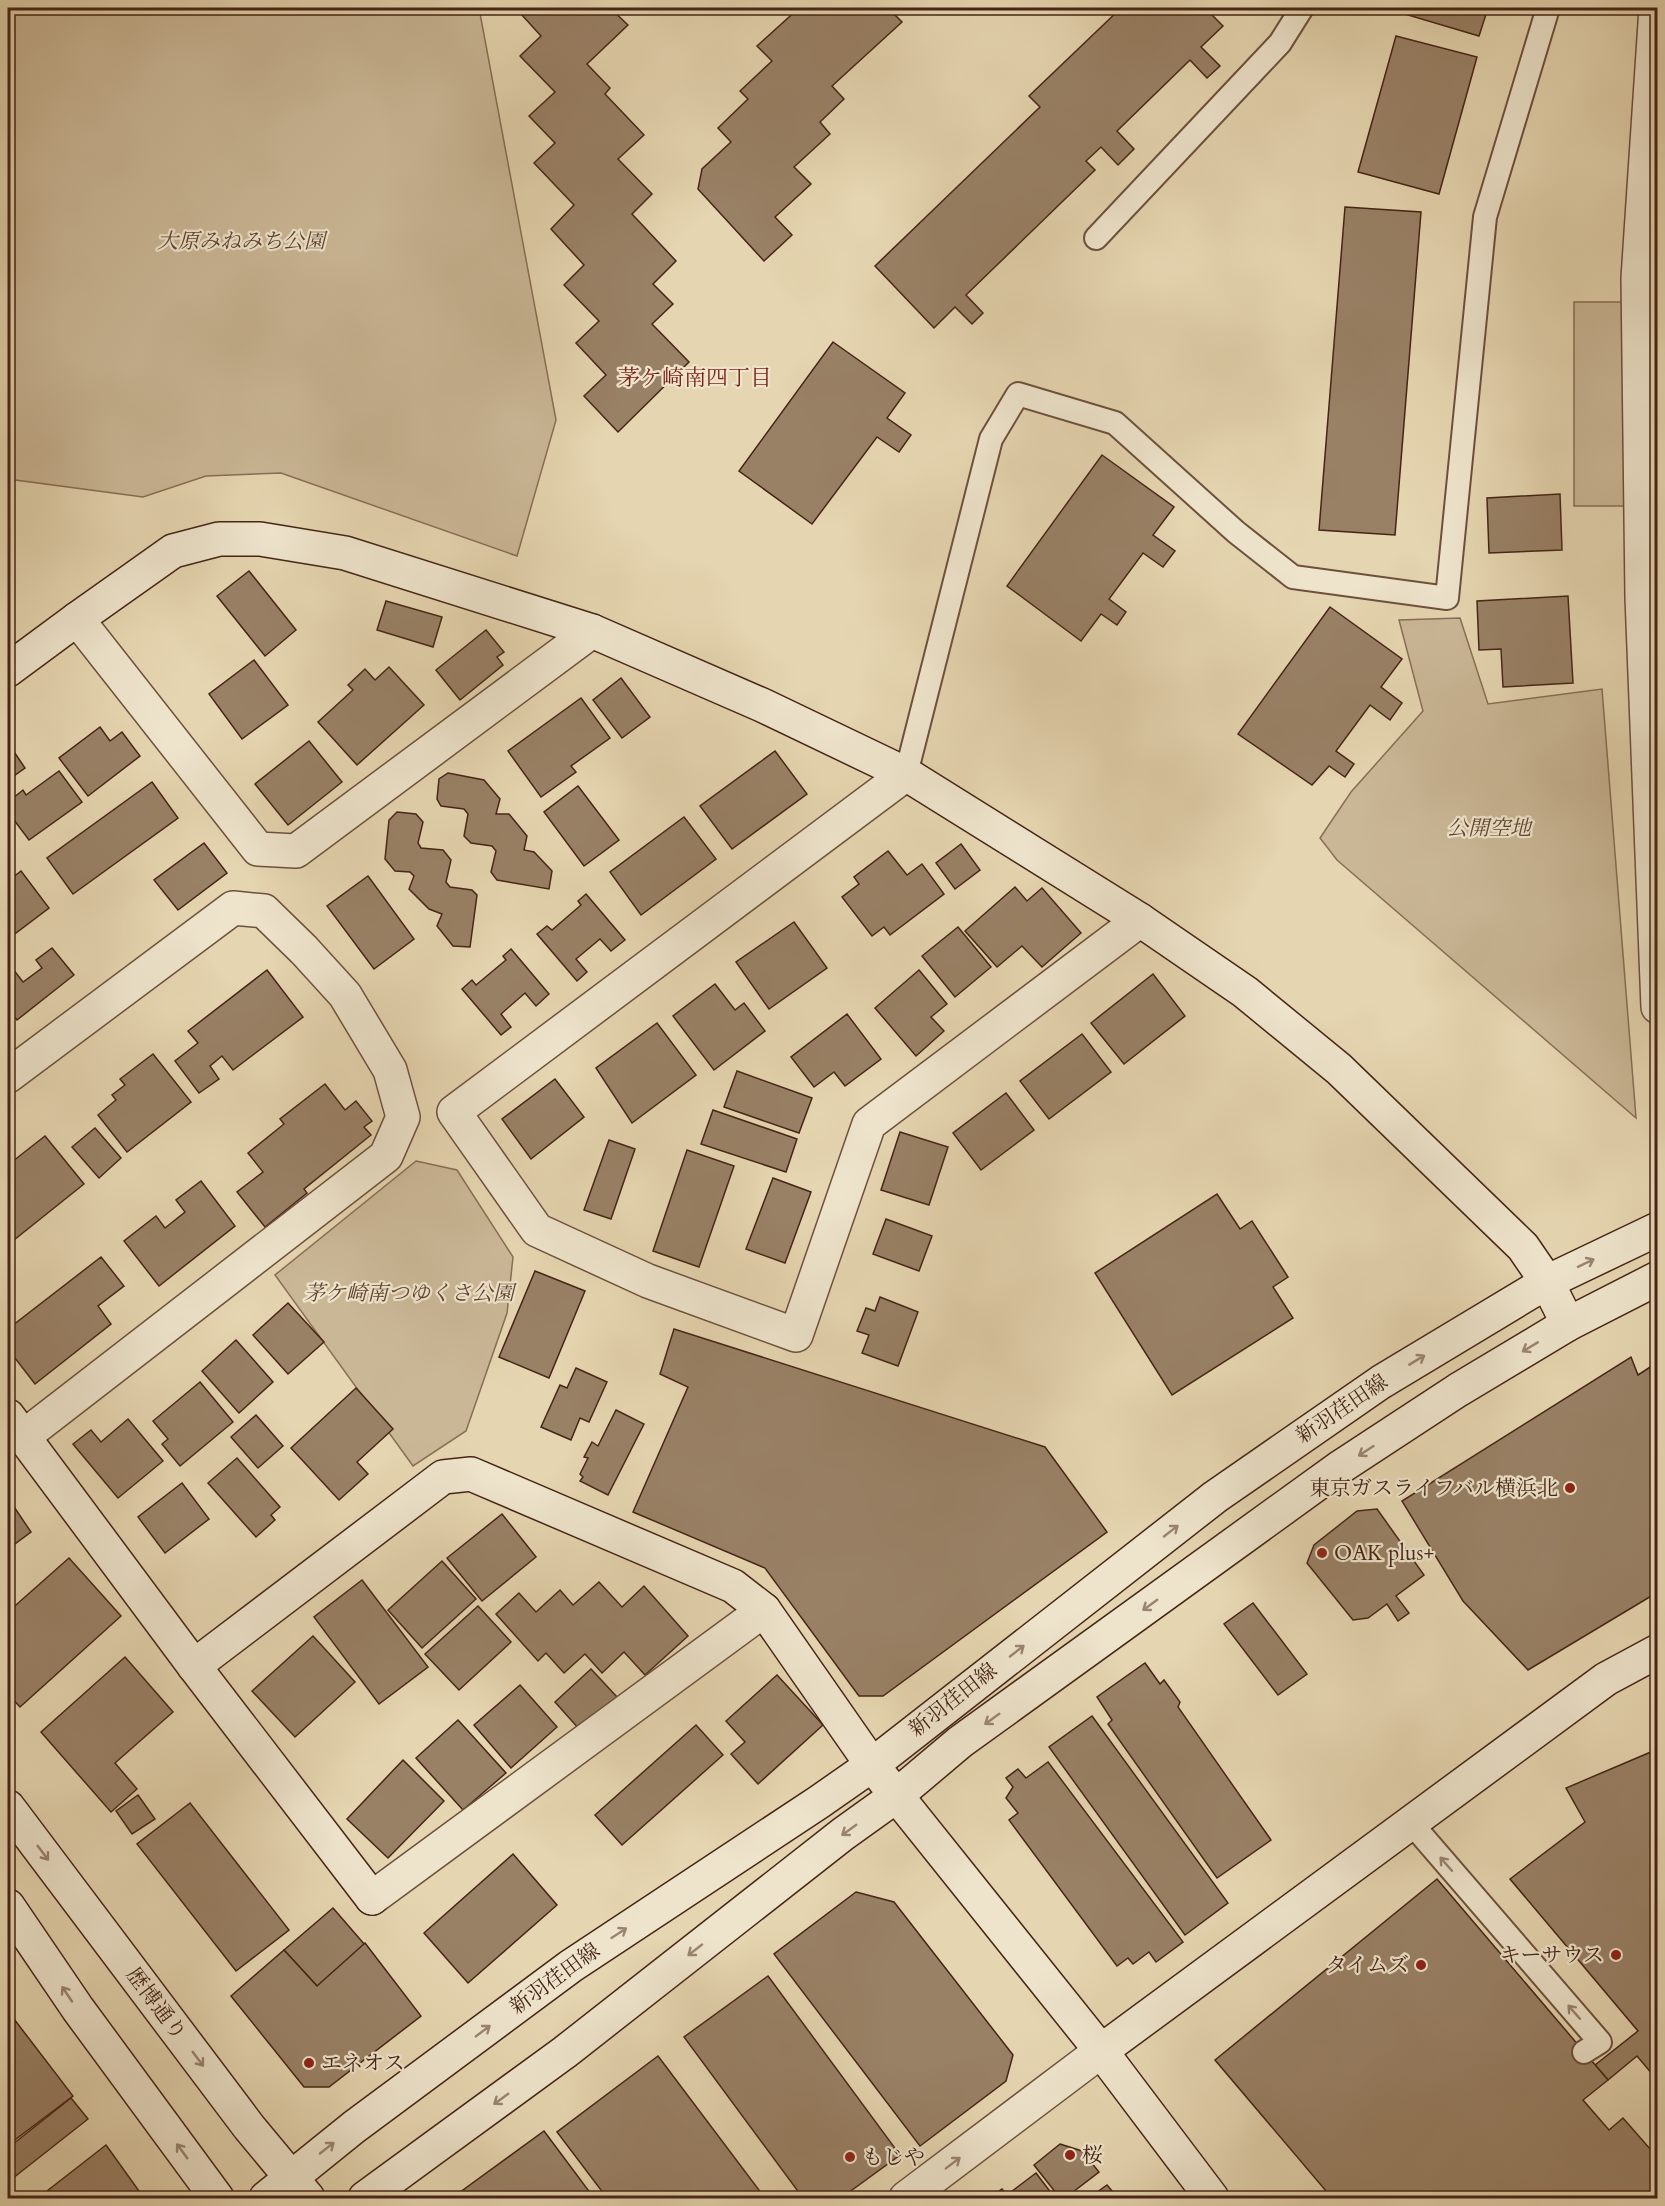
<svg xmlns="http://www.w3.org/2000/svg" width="1665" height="2206" font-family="Cardo,'Noto Serif JP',serif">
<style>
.green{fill:#cab796;stroke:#886e56;stroke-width:1.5}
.building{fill:#998166;stroke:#462516;stroke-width:1.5}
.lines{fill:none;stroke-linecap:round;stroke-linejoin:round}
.lane-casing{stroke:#6e513c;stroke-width:26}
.street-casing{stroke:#6e513c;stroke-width:36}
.secondary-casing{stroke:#462516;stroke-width:36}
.lane{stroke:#eee4cc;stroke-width:22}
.street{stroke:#eee4cc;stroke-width:33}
.secondary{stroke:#eee4cc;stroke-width:33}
.oneway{stroke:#9a8471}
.poi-dot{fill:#8f2418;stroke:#eee4cc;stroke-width:2}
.labels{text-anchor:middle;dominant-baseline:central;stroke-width:4.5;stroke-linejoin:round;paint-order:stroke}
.park-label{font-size:21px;font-style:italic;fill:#604230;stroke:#eee4cc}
.street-label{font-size:21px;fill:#462516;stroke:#eee4cc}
.poi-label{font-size:21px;fill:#462516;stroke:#eee4cc;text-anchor:start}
.neighbourhood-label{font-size:22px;fill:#7a1f14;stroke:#eee4cc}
</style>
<rect width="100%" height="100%" fill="#e5d5b0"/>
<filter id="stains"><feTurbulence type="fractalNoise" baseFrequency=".00333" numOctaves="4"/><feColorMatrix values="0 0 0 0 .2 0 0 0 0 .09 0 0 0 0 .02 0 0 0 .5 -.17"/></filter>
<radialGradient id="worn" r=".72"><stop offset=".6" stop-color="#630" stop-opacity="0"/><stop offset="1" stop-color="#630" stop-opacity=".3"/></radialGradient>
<!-- green -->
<g class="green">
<polygon points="8,8 479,8 556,420 517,556 281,473 206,476 143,497 8,479"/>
<rect x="1574" y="302" width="61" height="204"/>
<polygon points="1460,618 1488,704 1602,689 1636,1118 1337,860 1320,838 1351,792 1423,711 1399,620"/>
<polygon points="416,1161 457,1170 513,1257 507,1313 466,1431 413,1466 275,1275"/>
</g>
<!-- building -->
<g class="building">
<polygon points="520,8 610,8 628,25 587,64 610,88 605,94 644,135 618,159 652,194 632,214 676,261 653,284 673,304 652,324 689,362 618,432 584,396 606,375 576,343 599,321 564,285 584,265 551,229 574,205 534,163 555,143 529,116 555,92 520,56 541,36 521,14"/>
<polygon points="799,8 888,8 902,22 832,86 844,99 820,122 830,134 794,167 811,184 775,217 792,235 764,261 698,189 702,169 731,142 718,128 748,99 740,91 772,61 757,46"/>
<polygon points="1121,8 1205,8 1223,26 1201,47 1220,66 1207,78 1190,60 1117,131 1134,149 1118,165 1101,147 1086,161 1095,170 966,295 983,313 972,324 955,307 934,328 875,266 1040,107 1029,96"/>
<polygon points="1399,8 1488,8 1479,36 1398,12"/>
<polygon points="1396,36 1477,57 1439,194 1358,172"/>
<polygon points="1345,207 1421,212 1395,535 1319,530"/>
<polygon points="833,342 905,393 887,418 911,435 899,452 877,437 812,524 739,471"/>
<polygon points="1102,455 1174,507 1153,535 1175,551 1163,567 1143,553 1109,599 1126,612 1117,625 1101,614 1081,641 1007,586"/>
<polygon points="1560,494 1562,550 1489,553 1487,498"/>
<polygon points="249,571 296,630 265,656 217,596"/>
<polygon points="1568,596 1573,683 1503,687 1501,649 1479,650 1477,601"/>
<polygon points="386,601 442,617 433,647 377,630"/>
<polygon points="1330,607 1402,659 1381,687 1402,703 1390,720 1370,705 1336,751 1354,764 1345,777 1329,766 1312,785 1238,734"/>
<polygon points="486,630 504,652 497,657 503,665 460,700 436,670"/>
<polygon points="254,660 288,705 242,739 209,694"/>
<polygon points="389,667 424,705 357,765 318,722 353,690 348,685 365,669 375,680"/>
<polygon points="621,678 650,717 622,738 593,700"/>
<polygon points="581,698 610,738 571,766 576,772 541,797 508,751"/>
<polygon points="100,727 110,741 122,732 140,756 88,796 59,758"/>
<polygon points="309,741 342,782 288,825 255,784"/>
<polygon points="8,743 25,768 8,780"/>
<polygon points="775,751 807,794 732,849 700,806"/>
<polygon points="59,771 82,802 29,840 8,812 8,802 23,790 26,795"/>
<polygon points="448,773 484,780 500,799 496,814 509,814 527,836 524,850 534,852 552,871 549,889 497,880 491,872 496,851 492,846 471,843 464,836 468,814 464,809 441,806 437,799 439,779"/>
<polygon points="152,782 178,818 73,894 47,858"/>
<polygon points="578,786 619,840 584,866 544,812"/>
<polygon points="397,812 416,814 423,822 418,843 421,848 443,850 451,860 446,882 450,887 472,890 477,895 470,947 453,946 437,926 442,914 429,909 409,889 414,876 410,872 395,871 385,859 389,820"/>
<polygon points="684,817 716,859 641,915 610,872"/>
<polygon points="204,843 227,873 178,910 154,880"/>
<polygon points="961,844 980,870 955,889 936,863"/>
<polygon points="888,851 907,875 922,864 944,894 890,935 884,927 872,936 842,897 859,884 854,877"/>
<polygon points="21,871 49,908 8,939 8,881"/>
<polygon points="368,876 414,939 374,969 327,906"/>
<polygon points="1015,887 1027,901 1042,888 1081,933 1042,967 1022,946 997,967 965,931"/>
<polygon points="586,894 625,940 611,951 600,939 576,959 587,972 577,981 537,934 547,926 552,930 581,905 578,901"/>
<polygon points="794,922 827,968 769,1009 736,962"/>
<polygon points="958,927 991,967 955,997 922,956"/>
<polygon points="52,948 74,975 17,1020 8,1008 8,973 13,969 23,982 42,968 36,960"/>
<polygon points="511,949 549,994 536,1006 525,993 501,1014 511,1027 501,1035 462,989 472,980 476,985 506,960 503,956"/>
<polygon points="267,970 303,1017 233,1070 222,1056 210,1066 219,1079 199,1093 175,1061 198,1043 188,1031"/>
<polygon points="919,970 947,1004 931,1017 944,1031 916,1056 875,1008"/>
<polygon points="1153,974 1185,1016 1124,1064 1091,1023"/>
<polygon points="715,984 735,1010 744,1003 765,1031 714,1070 673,1016"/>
<polygon points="847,1014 881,1059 845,1086 834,1072 814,1087 791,1057"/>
<polygon points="657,1023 696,1075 632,1123 596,1068"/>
<polygon points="1082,1034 1111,1072 1049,1119 1020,1081"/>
<polygon points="153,1054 191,1102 127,1152 98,1115 116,1100 112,1095 125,1085 120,1079"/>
<polygon points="737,1071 812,1098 799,1133 724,1107"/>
<polygon points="555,1079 584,1117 531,1159 502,1119"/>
<polygon points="325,1084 345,1110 356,1101 372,1121 364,1127 371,1135 304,1189 307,1193 265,1227 237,1192 263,1172 248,1153 284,1124 280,1119"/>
<polygon points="1006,1093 1034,1130 981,1170 953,1133"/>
<polygon points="713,1110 797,1139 786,1172 701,1144"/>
<polygon points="95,1128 121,1158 99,1178 72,1147"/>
<polygon points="900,1132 948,1147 929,1205 881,1190"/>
<polygon points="45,1136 84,1184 14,1240 8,1232 8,1165"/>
<polygon points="609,1140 635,1149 611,1219 584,1210"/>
<polygon points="687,1150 734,1166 699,1267 653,1251"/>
<polygon points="773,1178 811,1192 785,1263 746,1249"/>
<polygon points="201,1181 235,1226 159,1286 124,1241 156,1216 165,1228 185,1212 176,1200"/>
<polygon points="1217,1194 1240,1229 1252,1221 1288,1277 1273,1287 1293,1318 1172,1395 1095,1273"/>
<polygon points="886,1219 932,1236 919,1271 873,1254"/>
<polygon points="101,1257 124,1286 98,1306 111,1324 35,1384 8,1349 8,1336 10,1333 8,1329"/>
<polygon points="535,1271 585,1291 549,1378 499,1357"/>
<polygon points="880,1297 918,1312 898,1366 862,1353 869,1335 857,1331 866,1308 875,1311"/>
<polygon points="288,1303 324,1342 288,1374 253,1335"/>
<polygon points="674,1329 1045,1447 1107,1532 883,1696 859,1696 765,1568 633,1512 688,1387 660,1374"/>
<polygon points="236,1340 273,1382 239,1413 202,1371"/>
<polygon points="1631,1357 1638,1375 1658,1362 1658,1592 1528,1670 1463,1601 1402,1501"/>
<polygon points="576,1368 607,1382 589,1422 580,1418 571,1440 541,1427 560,1385 567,1388"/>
<polygon points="200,1382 233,1422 180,1466 162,1444 168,1439 153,1421"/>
<polygon points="356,1388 393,1429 357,1462 368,1474 339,1500 291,1448"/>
<polygon points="616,1410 644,1424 608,1495 580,1481 583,1477 580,1474 588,1458 584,1457 592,1442 598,1446"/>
<polygon points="256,1415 283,1446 258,1468 231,1437"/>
<polygon points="128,1419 163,1461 118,1498 73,1444 91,1430 101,1442"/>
<polygon points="237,1458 280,1507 271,1515 275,1520 256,1537 208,1483"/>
<polygon points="182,1483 209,1519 165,1553 138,1517"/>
<polygon points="8,1498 31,1532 8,1549"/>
<polygon points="1377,1509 1424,1575 1396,1596 1409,1613 1398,1621 1387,1604 1368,1618 1353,1620 1307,1563 1314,1545 1357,1511"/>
<polygon points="502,1514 536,1557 482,1601 447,1558"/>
<polygon points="69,1558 121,1616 20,1707 8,1694 8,1612"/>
<polygon points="442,1561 476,1599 422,1648 388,1610"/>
<polygon points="362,1580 428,1667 379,1704 314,1617"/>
<polygon points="599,1582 622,1607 644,1586 688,1636 645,1675 624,1652 602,1673 585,1654 564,1673 546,1653 538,1661 496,1614 519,1593 536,1612 560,1590 573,1605"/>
<polygon points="1253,1603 1307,1674 1278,1695 1224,1624"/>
<polygon points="478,1606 511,1642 459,1690 425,1654"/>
<polygon points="313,1636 355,1682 295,1737 252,1691"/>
<polygon points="125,1657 173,1712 115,1763 137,1789 111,1812 41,1732"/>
<polygon points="1145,1663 1160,1684 1164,1680 1180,1702 1178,1707 1271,1840 1217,1878 1108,1724 1112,1720 1097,1697"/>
<polygon points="591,1669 617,1697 580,1730 555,1702"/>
<polygon points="777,1675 823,1725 758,1784 731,1754 745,1742 726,1721"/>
<polygon points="520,1685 557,1727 511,1768 474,1725"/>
<polygon points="1092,1716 1228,1903 1185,1935 1049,1747"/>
<polygon points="458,1720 506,1773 463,1810 416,1758"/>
<polygon points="696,1725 723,1755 622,1845 595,1815"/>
<polygon points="1658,1749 1658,2081 1637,2056 1608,2080 1595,2065 1638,2031 1510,1879 1585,1822 1566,1788"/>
<polygon points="403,1760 444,1801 388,1858 347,1819"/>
<polygon points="1048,1762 1183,1942 1156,1962 1149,1952 1133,1964 1128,1958 1117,1966 1009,1820 1018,1813 1006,1798 1013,1787 1006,1778 1018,1769 1026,1778"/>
<polygon points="138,1795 155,1819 132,1834 116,1811"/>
<polygon points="190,1803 289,1930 236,1971 137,1844"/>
<polygon points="513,1854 557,1905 468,1983 424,1933"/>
<polygon points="1437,1879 1608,2080 1583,2100 1609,2130 1623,2118 1658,2158 1658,2198 1332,2198 1215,2060"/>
<polygon points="856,1892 894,1902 1013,2055 1006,2081 920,2146 774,1954"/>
<polygon points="333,1908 365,1945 318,1987 284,1950"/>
<polygon points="365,1943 421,2016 329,2087 304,2087 231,1996 284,1950 317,1986"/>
<polygon points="768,1976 900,2155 841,2198 803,2198 684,2037"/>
<polygon points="14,2019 73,2096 8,2145 8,2024"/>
<polygon points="658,2056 765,2198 607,2198 557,2132"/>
<polygon points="71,2098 88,2119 8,2182 8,2148"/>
<polygon points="544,2131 594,2198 452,2198"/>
<polygon points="1060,2144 1082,2151 1099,2172 1065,2198 1060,2198 1034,2165"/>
<polygon points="106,2145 144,2198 38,2198"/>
<polygon points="1036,2173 1055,2198 989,2198 1002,2189 1007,2195"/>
<polygon points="1107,2185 1118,2198 1089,2198"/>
</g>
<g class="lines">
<defs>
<g id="lane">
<polyline points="1096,238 1280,43 1302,8"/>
<polyline points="906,774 991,439 1018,394 1115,423 1236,532 1293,577 1447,598 1485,217 1548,8"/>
<polyline points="1412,1824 1600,2042 1584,2052"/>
</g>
<g id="street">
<polyline points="1656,8 1638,278 1642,597 1658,1007"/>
<polyline points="77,619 258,849 296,851 592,631"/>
<polyline points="906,774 454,1112 537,1230 648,1281 796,1335 869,1124 1140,920"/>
<polyline points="8,1076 233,908 264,911 304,950 345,995 390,1070 403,1117 386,1156 23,1437"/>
<polyline points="372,1898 764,1610"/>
<polyline points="906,2198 1101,2051"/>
</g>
<g id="secondary">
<polyline points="8,670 77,619 173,551 219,539 260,539 345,553 592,631 762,705 906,774 1140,920 1245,992 1339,1069 1523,1247 1547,1282 1568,1324"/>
<polyline points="8,1416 194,1666 372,1898"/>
<polyline points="194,1666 443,1477 471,1474 733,1586 764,1610 872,1765 1101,2051 1212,2198"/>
<polyline points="8,1807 249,2127 308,2198"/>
<polyline points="8,1906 78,2009 217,2198"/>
<polyline points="1101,2051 1606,1679 1658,1651"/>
<polyline points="266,2198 354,2127 571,1966 819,1802 872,1765 1215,1497 1381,1382 1547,1282 1658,1229"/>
<polyline points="365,2198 565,2052 843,1834 896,1796 960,1742 1339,1468 1458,1390 1568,1324 1658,1278"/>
</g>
</defs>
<!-- lane casing -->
<use href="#lane" class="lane-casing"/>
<!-- street casing -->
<use href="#street" class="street-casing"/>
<!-- secondary casing -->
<use href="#secondary" class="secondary-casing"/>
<!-- lane -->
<use href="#lane" class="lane"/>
<!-- street -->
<use href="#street" class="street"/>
<!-- secondary -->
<use href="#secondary" class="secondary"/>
</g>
<!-- one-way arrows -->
<defs><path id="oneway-shaft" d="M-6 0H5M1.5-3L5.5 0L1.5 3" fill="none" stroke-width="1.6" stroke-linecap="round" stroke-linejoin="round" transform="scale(1.5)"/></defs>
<g class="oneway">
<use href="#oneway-shaft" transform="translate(1586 1263) rotate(-26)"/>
<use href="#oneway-shaft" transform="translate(1530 1347) rotate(149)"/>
<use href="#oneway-shaft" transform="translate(1417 1360) rotate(-31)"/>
<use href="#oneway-shaft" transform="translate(1366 1451) rotate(147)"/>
<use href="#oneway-shaft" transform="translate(1171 1531) rotate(-38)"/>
<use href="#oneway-shaft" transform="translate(1150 1605) rotate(144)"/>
<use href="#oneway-shaft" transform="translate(1017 1651) rotate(-38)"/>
<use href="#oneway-shaft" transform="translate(992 1719) rotate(144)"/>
<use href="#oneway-shaft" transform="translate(849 1830) rotate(144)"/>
<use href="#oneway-shaft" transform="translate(43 1853) rotate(53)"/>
<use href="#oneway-shaft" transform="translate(1446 1864) rotate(-131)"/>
<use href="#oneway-shaft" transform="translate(619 1933) rotate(-33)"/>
<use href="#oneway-shaft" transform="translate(695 1950) rotate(142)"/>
<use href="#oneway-shaft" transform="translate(67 1994) rotate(-124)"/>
<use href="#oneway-shaft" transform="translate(1574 2012) rotate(-131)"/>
<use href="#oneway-shaft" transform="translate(483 2031) rotate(-37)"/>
<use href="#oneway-shaft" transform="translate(198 2059) rotate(53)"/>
<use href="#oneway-shaft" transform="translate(501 2099) rotate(144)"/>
<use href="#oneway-shaft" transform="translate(327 2148) rotate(-38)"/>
<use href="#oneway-shaft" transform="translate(182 2151) rotate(-126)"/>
<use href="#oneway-shaft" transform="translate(953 2163) rotate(-37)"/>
</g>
<!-- markers -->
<g class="poi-dot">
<circle cx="1570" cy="1488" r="6"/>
<circle cx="1322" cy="1553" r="6"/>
<circle cx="1616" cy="1955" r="6"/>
<circle cx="1421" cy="1965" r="6"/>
<circle cx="309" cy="2063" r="6"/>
<circle cx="1070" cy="2155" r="6"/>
<circle cx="850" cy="2157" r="6"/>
</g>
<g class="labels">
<!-- park labels -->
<g class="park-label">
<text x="241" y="241">大原みねみち公園</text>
<text x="1489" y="828">公開空地</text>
<text x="409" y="1293">茅ケ崎南つゆくさ公園</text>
</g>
<!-- street labels -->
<g class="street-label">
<text transform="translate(1342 1409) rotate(-34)">新羽荏田線</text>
<text transform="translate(953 1700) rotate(-38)">新羽荏田線</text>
<text transform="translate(555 1979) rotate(-36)">新羽荏田線</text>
<text transform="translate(156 2004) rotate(53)">歴博通り</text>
</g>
<!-- poi labels -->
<g class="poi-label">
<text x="1558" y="1488" text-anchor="end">東京ガスライフバル横浜北</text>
<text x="1334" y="1553">OAK plus+</text>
<text x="1604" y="1955" text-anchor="end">キーサウス</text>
<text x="1409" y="1965" text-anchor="end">タイムズ</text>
<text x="321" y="2063">エネオス</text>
<text x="1082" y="2155">桜</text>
<text x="862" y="2157">もじや</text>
</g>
<!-- neighbourhood labels -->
<g class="neighbourhood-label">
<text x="695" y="378">茅ケ崎南四丁目</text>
</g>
</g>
<!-- margin -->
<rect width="1665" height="2206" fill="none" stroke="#e5d5b0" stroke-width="30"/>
<rect x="9" y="9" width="1647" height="2188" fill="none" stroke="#462516" stroke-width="3"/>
<rect x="15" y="15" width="1635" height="2176" fill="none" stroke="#462516" stroke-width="1.5"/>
<rect width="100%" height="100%" filter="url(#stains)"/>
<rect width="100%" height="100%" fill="url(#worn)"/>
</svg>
